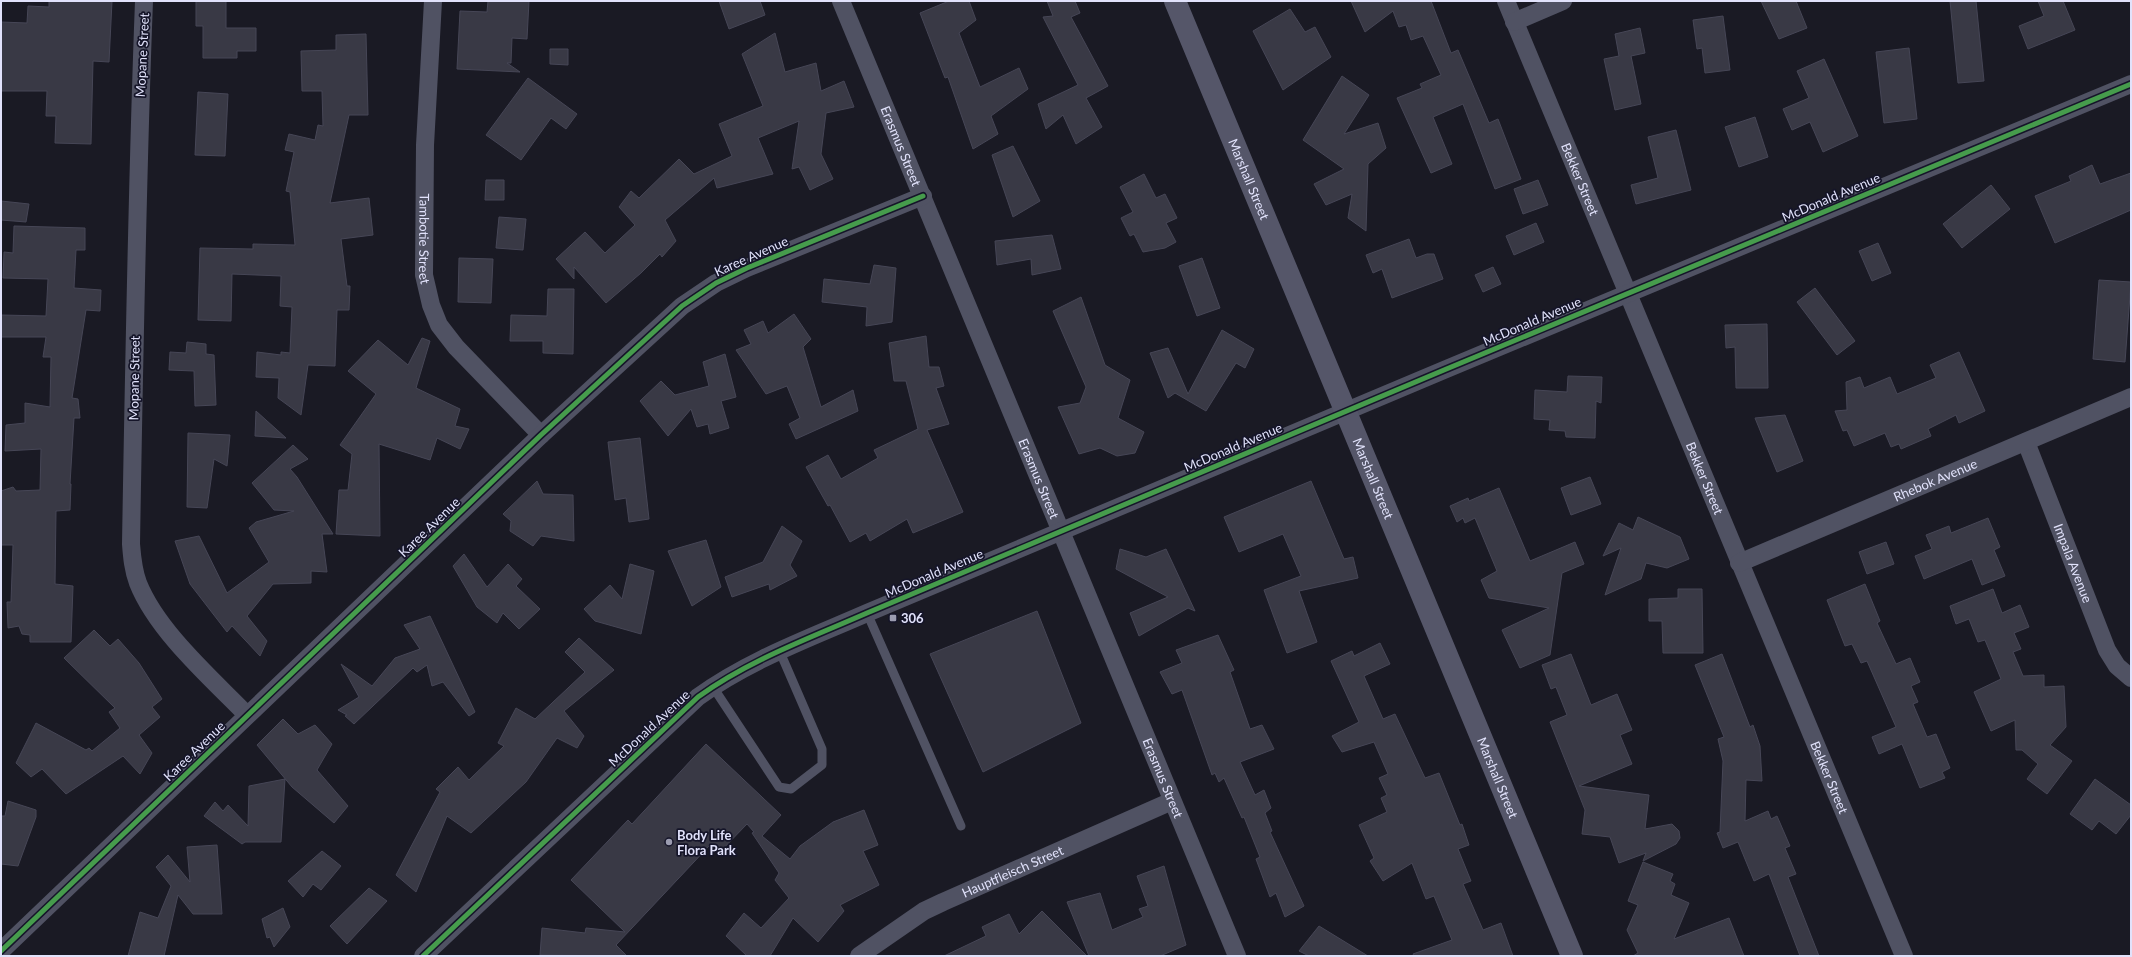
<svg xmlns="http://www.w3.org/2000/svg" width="2132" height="957" font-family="Lato,sans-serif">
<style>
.building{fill:#393945;stroke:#464656}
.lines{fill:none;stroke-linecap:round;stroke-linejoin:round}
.lane{stroke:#505263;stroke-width:9}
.street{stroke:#505263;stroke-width:18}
.secondary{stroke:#555669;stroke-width:22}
.cycleway-casing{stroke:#151529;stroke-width:8}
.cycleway{stroke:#469c4c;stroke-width:5}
.poi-dot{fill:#9b9cb0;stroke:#151529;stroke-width:1.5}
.labels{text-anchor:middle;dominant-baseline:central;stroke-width:3.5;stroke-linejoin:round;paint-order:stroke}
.street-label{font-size:13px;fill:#e1e2fb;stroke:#151529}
.poi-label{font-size:13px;font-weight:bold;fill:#e1e2fb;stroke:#151529;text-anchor:start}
</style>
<rect width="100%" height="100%" fill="#1a1a24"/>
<!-- building -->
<g class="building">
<polygon points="49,1 112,1 109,62 93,61 91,144 55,143 56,116 46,116 47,91 1,91 1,22 27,23 28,6 49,7"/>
<polygon points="196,1 226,1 226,28 256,28 256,51 237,51 237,58 203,58 203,26 196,26"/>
<polygon points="488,1 529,1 527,39 512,38 511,63 507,63 520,72 457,69 460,11 487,12"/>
<polygon points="719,1 760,1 765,15 729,29"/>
<polygon points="949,1 969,1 976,20 959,33 980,87 1019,68 1028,89 991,116 998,134 973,149 948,77 945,78 920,13"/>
<polygon points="1047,1 1075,1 1080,13 1071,17 1108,86 1086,98 1102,127 1076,144 1063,115 1046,129 1038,104 1078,85 1043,17 1053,16"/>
<polygon points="1351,1 1431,1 1451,53 1458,50 1489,123 1498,119 1521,179 1495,189 1463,104 1433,117 1452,164 1431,173 1397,98 1422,88 1420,84 1441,75 1423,36 1411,40 1406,25 1399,27 1393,11 1365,32"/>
<polygon points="1761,1 1796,1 1807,28 1779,39"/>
<polygon points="1950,1 1976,1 1984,81 1958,83"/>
<polygon points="2038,1 2063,1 2075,30 2028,49 2019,26 2044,16"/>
<polygon points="1290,9 1305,32 1315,27 1331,57 1283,90 1253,31"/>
<polygon points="1723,16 1730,70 1705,73 1702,48 1697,49 1693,20"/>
<polygon points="1640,28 1645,53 1631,56 1641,104 1615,110 1604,59 1619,56 1615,34"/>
<polygon points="775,33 785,72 816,63 821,91 844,81 854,107 826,113 821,154 833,179 810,190 799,167 792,169 799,121 758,138 773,174 717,188 714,178 665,220 676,241 662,257 660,254 641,273 606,303 574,267 574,279 556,259 585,232 605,253 635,225 619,207 631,191 639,198 679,159 694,174 732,156 719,124 763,106 742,54"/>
<polygon points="366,34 368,115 349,115 330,203 369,198 373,235 341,239 347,286 350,286 349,310 337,310 335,366 308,365 301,415 278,398 279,378 256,377 257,352 281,355 281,352 290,353 292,307 280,306 281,276 232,274 231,321 198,320 200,248 253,249 253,244 295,245 290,192 286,191 294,152 285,150 289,134 315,140 318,125 323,126 322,91 302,91 301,51 336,50 336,35"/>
<polygon points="1909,48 1917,119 1884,123 1876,52"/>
<polygon points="550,49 568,49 568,65 550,64"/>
<polygon points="1824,59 1858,136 1823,152 1810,122 1792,130 1783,109 1809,98 1797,71"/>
<polygon points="1342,76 1369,95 1344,134 1378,123 1386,148 1368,164 1366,231 1348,218 1352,194 1326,205 1314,184 1344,169 1303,140"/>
<polygon points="528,78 577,114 566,129 551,118 521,160 486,135"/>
<polygon points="198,92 228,94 225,156 195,155"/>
<polygon points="1755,117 1768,157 1739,167 1725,127"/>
<polygon points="1676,130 1691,190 1636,204 1631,185 1658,178 1648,137"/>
<polygon points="1013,146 1040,201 1013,217 992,155"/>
<polygon points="2092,165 2100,184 2131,173 2131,210 2055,243 2035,196 2071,181 2069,176"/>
<polygon points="1144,174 1156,198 1165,194 1177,218 1166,223 1176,242 1165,248 1143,252 1134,234 1130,236 1121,218 1133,212 1120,187"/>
<polygon points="486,180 504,180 504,200 485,200"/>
<polygon points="1538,180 1548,205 1523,214 1514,189"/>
<polygon points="1991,185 2010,209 1962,248 1943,224"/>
<polygon points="1,201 29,204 26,222 1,220"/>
<polygon points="499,217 526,219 523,250 496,248"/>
<polygon points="1536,223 1544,242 1514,255 1506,236"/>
<polygon points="14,226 85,228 85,250 76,250 74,288 101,290 100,311 86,310 72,398 78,399 80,418 74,418 70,484 71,484 70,510 56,511 55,584 73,586 71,642 30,642 30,635 22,634 19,626 8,628 7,602 11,602 13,545 1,545 1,491 13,487 16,491 40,490 41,449 5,451 6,425 25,423 25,403 50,407 51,357 43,357 46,337 1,337 1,315 46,316 48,279 3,278 4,252 13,253"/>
<polygon points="1052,235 1061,269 1032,275 1031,259 997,265 995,241"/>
<polygon points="1409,239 1416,258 1427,254 1434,254 1443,279 1392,298 1382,269 1373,273 1366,255"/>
<polygon points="1878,243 1891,273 1872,281 1859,251"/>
<polygon points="459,258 493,259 491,303 458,302"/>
<polygon points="1202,258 1220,308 1197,316 1179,266"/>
<polygon points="874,265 896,268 892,322 866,326 867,307 822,302 824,279 870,284"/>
<polygon points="1493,267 1501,284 1483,292 1475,275"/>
<polygon points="2099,280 2131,282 2125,362 2093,359"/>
<polygon points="1815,288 1855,341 1837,355 1797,302"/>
<polygon points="548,289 574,289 573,354 543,353 543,341 510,341 511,315 547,316"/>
<polygon points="1081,297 1105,365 1130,380 1118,418 1144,432 1135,453 1117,456 1100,448 1079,454 1058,407 1080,403 1086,387 1053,311"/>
<polygon points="794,314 811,339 803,347 821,407 853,390 858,411 796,439 789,424 800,418 787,386 766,394 736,350 751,344 744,330 763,321 768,333"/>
<polygon points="1767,324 1768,388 1736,388 1735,347 1726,348 1725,325"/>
<polygon points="1222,330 1254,349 1245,368 1236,363 1206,411 1175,393 1168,398 1150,353 1168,348 1188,394"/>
<polygon points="926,336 929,367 939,367 944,386 936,388 949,424 927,430 963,512 913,533 907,519 870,541 866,533 850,542 830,505 828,506 806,467 828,455 841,479 878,458 874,450 918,429 906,381 894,381 889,343"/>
<polygon points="422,338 430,341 416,388 460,409 455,426 469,429 460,449 437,438 430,460 379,444 380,536 336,534 339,490 348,490 352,454 340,445 376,394 348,371 378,340 408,365"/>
<polygon points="187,342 206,344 206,354 214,355 216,405 195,406 194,371 169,370 170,352 186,353"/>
<polygon points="1959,352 1985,411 1959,423 1956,415 1928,429 1931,436 1901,449 1899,444 1891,447 1885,433 1854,446 1847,430 1843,431 1835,411 1847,410 1846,382 1860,377 1864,388 1890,377 1897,394 1936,378 1930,365"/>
<polygon points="725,354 736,397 721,401 729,428 710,434 708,424 697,427 691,409 668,436 640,401 661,381 675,395 709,386 703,362"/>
<polygon points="1568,376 1602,377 1601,403 1596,401 1595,438 1566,437 1565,431 1549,430 1550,420 1534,419 1535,390 1567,392"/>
<polygon points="256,411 286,438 255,436"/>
<polygon points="1785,415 1803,461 1777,472 1755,418"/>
<polygon points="188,433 230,435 227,466 214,459 207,508 187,507"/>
<polygon points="640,438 649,519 629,522 626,498 615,500 608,442"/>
<polygon points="293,445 308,459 290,469 297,477 333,534 322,534 327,572 311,571 311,583 273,584 247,616 267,641 260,656 232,626 227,632 190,584 175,541 199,536 227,593 269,562 249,528 256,522 294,511 274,510 252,483"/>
<polygon points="1590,477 1601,504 1571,515 1561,488"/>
<polygon points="537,481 543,494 573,495 574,541 541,536 533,546 510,531 511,521 503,514"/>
<polygon points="1311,481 1344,559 1353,557 1358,578 1299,591 1317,642 1287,653 1264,590 1301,576 1283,534 1239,552 1224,517"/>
<polygon points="1499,488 1530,561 1575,542 1584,564 1562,573 1550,655 1520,668 1502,630 1549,608 1489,598 1481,580 1497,571 1475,518 1465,523 1463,518 1457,522 1450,506 1468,498 1469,501"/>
<polygon points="1638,517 1680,537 1689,559 1667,568 1646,563 1641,579 1605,595 1621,548 1603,556 1619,523 1633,530"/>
<polygon points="1988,518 2000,547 1994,550 2005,576 1982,585 1972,559 1924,579 1915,556 1932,549 1926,535 1949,526 1951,533"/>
<polygon points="782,526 802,541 790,565 797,576 770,590 769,584 732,597 725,577 763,562"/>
<polygon points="706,540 721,587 692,606 668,551"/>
<polygon points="1886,542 1894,564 1867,574 1859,552"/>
<polygon points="1120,549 1146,557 1166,549 1195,611 1188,608 1139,636 1130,613 1168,597 1116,569"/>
<polygon points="464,554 487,587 508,564 522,579 516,586 540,609 519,629 503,613 497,623 477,607 453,566"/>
<polygon points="630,564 654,571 641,634 595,621 584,609 610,585 622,599"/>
<polygon points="1865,584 1880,621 1877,623 1896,664 1910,658 1920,682 1911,686 1918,702 1913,704 1927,737 1936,734 1950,768 1942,772 1945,778 1920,788 1902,744 1879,754 1872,737 1896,727 1867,661 1861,663 1852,644 1845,646 1827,600"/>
<polygon points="1678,589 1702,589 1703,653 1663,653 1662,621 1649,621 1649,599 1678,598"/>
<polygon points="1993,589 2002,613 2020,605 2029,627 2014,633 2021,649 2013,652 2023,676 2044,675 2044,687 2064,686 2066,727 2050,745 2072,761 2047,794 2027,779 2038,764 2022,750 2016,750 2015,720 1991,731 1974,692 2001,679 1985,640 1978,642 1969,619 1956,624 1950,606"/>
<polygon points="1037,611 1081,723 983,772 930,654"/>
<polygon points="430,616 475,712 469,716 443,682 432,686 427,665 417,672 413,668 354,724 345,716 347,715 338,710 359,697 341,664 372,686 395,658 420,649 404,625"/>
<polygon points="94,630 110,646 118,639 139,663 162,699 152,707 160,717 139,735 152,753 140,774 123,756 66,794 42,769 31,777 16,763 36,723 86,750 89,748 92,751 120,728 109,712 115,708 64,658"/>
<polygon points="1218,635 1234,670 1230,672 1250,729 1262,725 1274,749 1240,762 1255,795 1264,790 1271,808 1265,813 1272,831 1270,832 1304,906 1285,917 1276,893 1270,897 1256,859 1260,857 1244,817 1242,818 1224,778 1219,782 1215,773 1212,775 1182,690 1172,694 1160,672 1182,663 1176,650"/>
<polygon points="579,638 614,670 564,711 584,736 577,748 557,738 526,782 471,833 447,816 416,892 396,875 440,792 436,789 458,767 469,780 504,746 498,743 516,708 535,719 585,672 565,652"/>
<polygon points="1380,643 1390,664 1364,676 1383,719 1395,714 1425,778 1439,773 1460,825 1462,824 1469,845 1458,849 1471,881 1463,884 1483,930 1501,923 1513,956 1414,956 1413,954 1452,940 1434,896 1426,899 1412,863 1383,881 1370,861 1374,858 1359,825 1387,812 1381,798 1387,795 1379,778 1388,774 1374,742 1342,752 1332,736 1359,722 1331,661 1352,651 1354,656"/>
<polygon points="1571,654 1591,705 1617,694 1632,730 1620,735 1632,764 1579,786 1649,795 1645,829 1672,824 1679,831 1680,838 1676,844 1643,861 1646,853 1619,863 1610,837 1582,834 1585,810 1550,722 1567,715 1556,687 1551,689 1542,665"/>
<polygon points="1722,654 1750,727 1753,725 1760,746 1762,781 1746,780 1745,821 1768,811 1771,819 1777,816 1790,846 1785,848 1796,874 1788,877 1819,956 1800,956 1769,874 1754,881 1738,842 1723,848 1717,833 1720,832 1723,761 1718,739 1724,737 1695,665"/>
<polygon points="283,719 298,734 315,725 332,744 317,770 348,806 334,823 292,787 257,745"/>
<polygon points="706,744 781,815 762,836 790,859 800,846 833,822 864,810 878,845 863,851 879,885 840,905 844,911 818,942 793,918 770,956 747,956 726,936 744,913 761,928 789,898 775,880 779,873 752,833 754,832 747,824 718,854 709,846 616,945 627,956 540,955 542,928 585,933 586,928 625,932 571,880 628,820 632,824"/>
<polygon points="285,779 281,842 245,842 242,844 204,816 215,802 223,811 228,805 248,826 249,786"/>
<polygon points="2095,779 2131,805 2131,815 2116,834 2099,821 2092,830 2070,814"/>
<polygon points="8,801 36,810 36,817 18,866 1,864 1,816 5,816"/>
<polygon points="217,845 222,914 193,914 178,895 164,956 128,956 140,912 158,918 171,886 156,867 168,855 190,882 187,847"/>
<polygon points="322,851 341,866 321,890 313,884 303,897 288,881"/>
<polygon points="1643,862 1673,874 1670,881 1675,884 1671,895 1689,903 1674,939 1729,918 1744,956 1633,956 1638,953 1627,930 1638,905 1628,901"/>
<polygon points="1164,866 1186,945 1160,956 1089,956 1067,902 1100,893 1112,930 1143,917 1139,909 1148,906 1137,876"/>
<polygon points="369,888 387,901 347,944 330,926"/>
<polygon points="283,908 290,927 274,947 270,937 267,938 262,919"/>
<polygon points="1042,911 1087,956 944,956 986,936 982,927 1009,914 1019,934"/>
<polygon points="1319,926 1368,956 1309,956 1299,951"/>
</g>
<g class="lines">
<!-- lane -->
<g class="lane">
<polyline points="867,613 961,826"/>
<polyline points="713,687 779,787 791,789 822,765 822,749 780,652"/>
</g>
<!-- street -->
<g class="street">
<path d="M144,1C137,182 134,363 131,544C132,557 133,570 138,583C157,631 211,678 247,715"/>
<path id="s1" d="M433,1L425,145L424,275L431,305L439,325L456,347L541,435"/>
<path id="s2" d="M841,1L1237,956"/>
<path id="s3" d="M1506,1L1904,956"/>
<polyline points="1514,22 1563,1"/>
<path id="s4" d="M2026,442L2107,650L2117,666L2131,678"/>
<path id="s5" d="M1739,563L2131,397"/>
<polyline points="1,951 541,435 682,306 716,283 747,268 923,196"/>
<path d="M423,956L698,697C749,660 810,638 867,613L1444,370L2131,84"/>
<path id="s6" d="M859,956L924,911L943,902L1172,801"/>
</g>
<!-- secondary -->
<path class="secondary" id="s7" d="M1175,1L1572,956"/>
<defs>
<g id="cycleway">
<polyline points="1,951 541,435 682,306 716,283 747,268 923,196"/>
<path d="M423,956L698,697C749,660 810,638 867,613L1444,370L2131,84"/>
</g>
</defs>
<!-- cycleway casing -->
<use href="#cycleway" class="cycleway-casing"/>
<!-- cycleway -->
<use href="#cycleway" class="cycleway"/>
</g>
<!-- markers -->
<g class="poi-dot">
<rect x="889" y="614" width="8" height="8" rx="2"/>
<circle cx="669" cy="842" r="4"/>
</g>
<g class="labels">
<!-- street labels -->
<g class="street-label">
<text transform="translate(142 55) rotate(-87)">Mopane Street</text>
<text stroke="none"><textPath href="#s2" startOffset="157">Erasmus Street</textPath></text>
<text stroke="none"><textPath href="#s7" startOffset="193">Marshall Street</textPath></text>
<text stroke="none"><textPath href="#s3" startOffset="193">Bekker Street</textPath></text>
<text transform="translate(1831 197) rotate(-23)">McDonald Avenue</text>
<text stroke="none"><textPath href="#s1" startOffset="238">Tambotie Street</textPath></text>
<text transform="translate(751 256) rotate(-24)">Karee Avenue</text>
<text transform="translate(1532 321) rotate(-23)">McDonald Avenue</text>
<text transform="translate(134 378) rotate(-89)">Mopane Street</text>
<text transform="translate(1233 447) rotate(-23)">McDonald Avenue</text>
<text stroke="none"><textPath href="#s2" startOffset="517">Erasmus Street</textPath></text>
<text stroke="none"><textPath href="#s7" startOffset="517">Marshall Street</textPath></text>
<text stroke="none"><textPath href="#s3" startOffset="517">Bekker Street</textPath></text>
<text stroke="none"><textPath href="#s5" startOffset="213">Rhebok Avenue</textPath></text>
<text transform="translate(429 527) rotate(-44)">Karee Avenue</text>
<text stroke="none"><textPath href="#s4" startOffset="130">Impala Avenue</textPath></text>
<text transform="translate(934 573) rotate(-23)">McDonald Avenue</text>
<text transform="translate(649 728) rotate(-43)">McDonald Avenue</text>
<text transform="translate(194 751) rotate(-44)">Karee Avenue</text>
<text stroke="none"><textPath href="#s2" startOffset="841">Erasmus Street</textPath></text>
<text stroke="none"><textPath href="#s7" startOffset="841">Marshall Street</textPath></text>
<text stroke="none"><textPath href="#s3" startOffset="841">Bekker Street</textPath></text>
<text stroke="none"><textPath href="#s6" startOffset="176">Hauptfleisch Street</textPath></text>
</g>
<!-- poi labels -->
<g class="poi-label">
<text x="901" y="618">306</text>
<text x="677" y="835">Body Life<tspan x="677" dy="15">Flora Park</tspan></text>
</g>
</g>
<!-- border -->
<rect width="2132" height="957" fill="none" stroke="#e1e2fb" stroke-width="4"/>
</svg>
